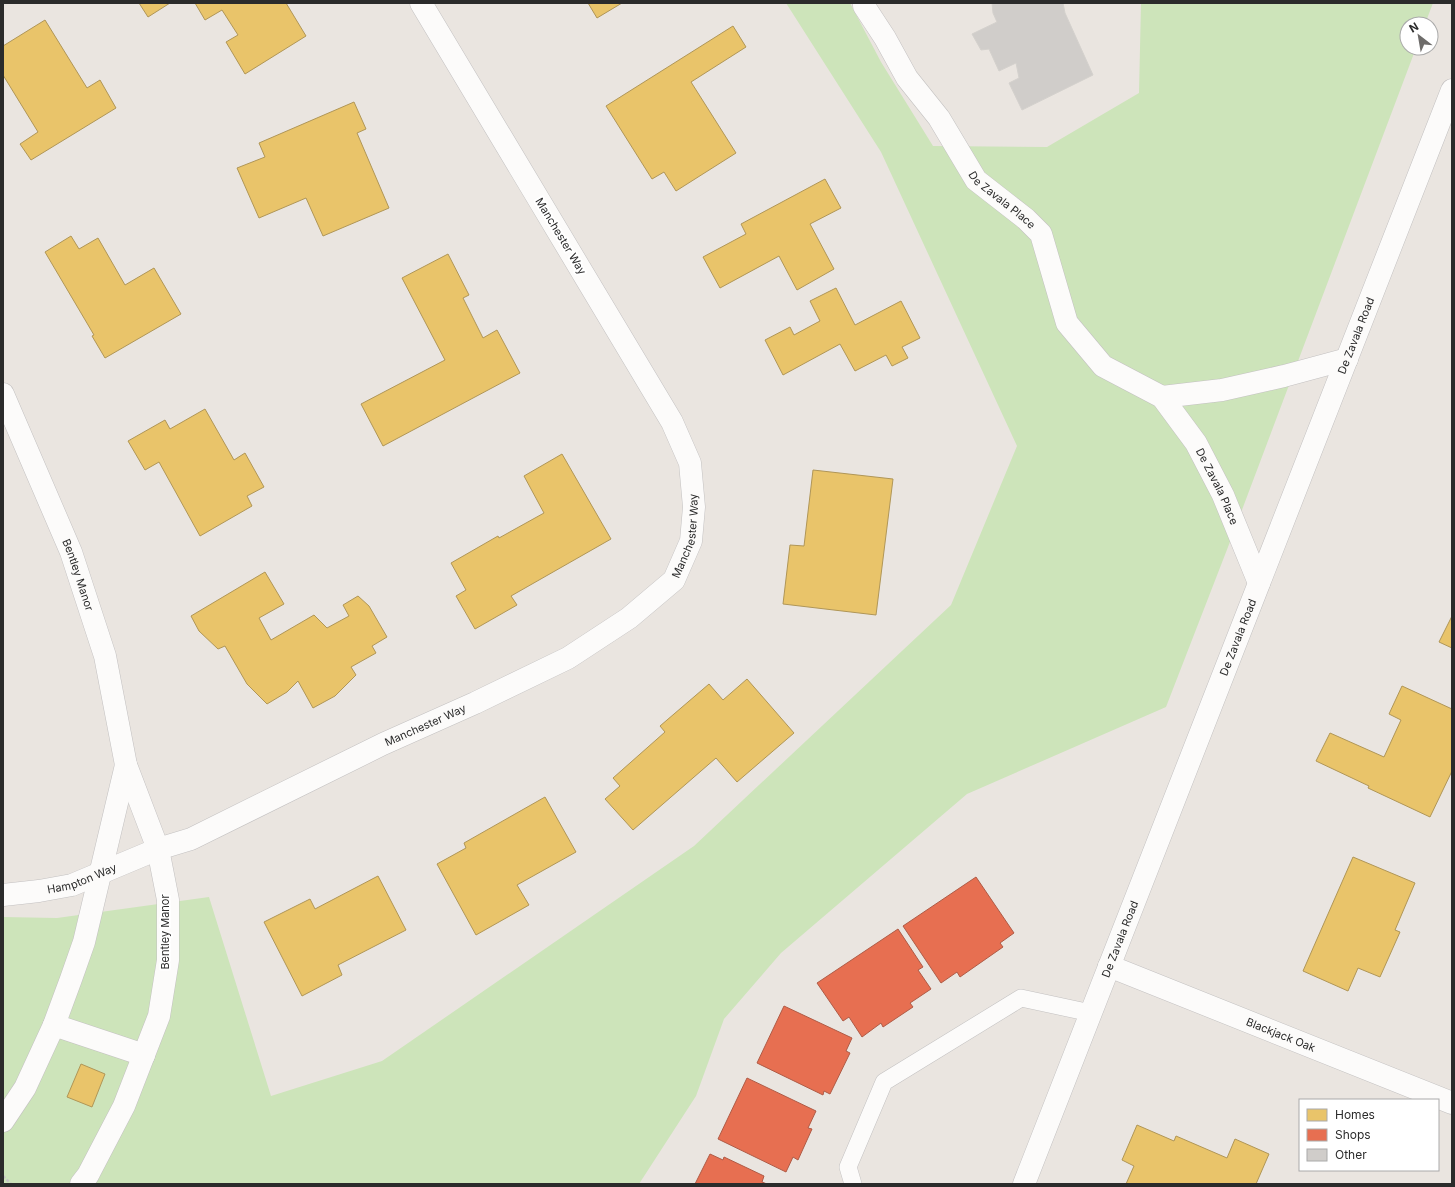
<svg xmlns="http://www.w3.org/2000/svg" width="1455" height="1187" font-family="Inter,sans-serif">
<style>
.green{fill:#cde4ba}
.homes{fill:#e9c46a;stroke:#b09657}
.shops{fill:#e76f51;stroke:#af5b46}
.building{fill:#d0cdca;stroke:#d4d1cd}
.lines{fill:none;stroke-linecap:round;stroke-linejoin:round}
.lane-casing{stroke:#c3c1c1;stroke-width:18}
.street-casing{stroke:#c3c1c1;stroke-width:23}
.secondary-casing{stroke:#c3c1c1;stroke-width:23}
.path{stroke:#c6c6c6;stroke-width:2.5;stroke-dasharray:3 2;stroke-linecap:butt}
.lane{stroke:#fcfbfa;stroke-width:17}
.street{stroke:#fcfbfa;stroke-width:22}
.secondary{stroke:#fcfbfa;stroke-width:22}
.labels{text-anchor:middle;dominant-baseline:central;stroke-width:4;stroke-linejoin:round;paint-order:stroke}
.street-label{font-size:11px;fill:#2b2b2b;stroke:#fff}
</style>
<rect width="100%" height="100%" fill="#eae5e0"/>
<!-- green -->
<polygon class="green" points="786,3 850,3 881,62 933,146 1047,147 1139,93 1141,3 1433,3 1425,24 1407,24 1407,48 1416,48 1228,547 1166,707 967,794 781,953 724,1019 696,1096 639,1184 3,1184 3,917 57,918 209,897 271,1096 382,1061 694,846 951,605 1017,446 881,152"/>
<!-- homes -->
<g class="homes">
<polygon points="139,3 170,3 148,17"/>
<polygon points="195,3 286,3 306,36 245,74 226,42 238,35 222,10 205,20"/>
<polygon points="588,3 622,3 597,18"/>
<polygon points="45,20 87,88 100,80 116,108 31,160 20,144 38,132 3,75 3,46"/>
<polygon points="733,26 746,47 691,82 736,153 676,191 664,172 652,179 606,106"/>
<polygon points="354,102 366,129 357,133 389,208 323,236 306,198 259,218 237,168 265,157 259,143"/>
<polygon points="825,179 841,208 810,224 834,269 797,290 779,256 720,288 703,257 746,234 741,224"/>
<polygon points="71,236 79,249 98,238 125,285 154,268 181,314 105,358 92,336 94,335 45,252"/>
<polygon points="448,254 469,295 463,298 483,338 497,330 520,373 383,446 361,404 445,360 402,278"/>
<polygon points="836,288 855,325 901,301 920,338 902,347 908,358 892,366 886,355 855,371 840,344 783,375 765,340 790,327 794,335 820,321 810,301"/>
<polygon points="205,409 234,460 245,453 264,487 247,496 252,506 200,536 159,462 145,470 128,441 165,420 170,429"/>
<polygon points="562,454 611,539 511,596 517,605 475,629 456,596 466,590 451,563 498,536 499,538 544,513 524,476"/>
<polygon points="813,470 893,479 876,615 783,604 790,545 804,546"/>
<polygon points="265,572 284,604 259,618 271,640 314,615 327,628 349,616 343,605 358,596 369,606 387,637 372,646 376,653 351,667 356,675 335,696 313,708 298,681 287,692 267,704 247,684 225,646 218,649 199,631 191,616"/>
<polygon points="1452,616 1452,648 1439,642"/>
<polygon points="747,679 794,733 737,782 716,758 633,830 605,799 620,786 613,778 665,732 660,726 709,684 723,700"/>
<polygon points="1402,686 1452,709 1452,771 1430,817 1368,788 1369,786 1316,761 1330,733 1384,757 1401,720 1389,714"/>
<polygon points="545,797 576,852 517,885 529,905 476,935 437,864 466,848 464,843"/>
<polygon points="1353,857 1415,883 1395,930 1400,932 1380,977 1358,968 1348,991 1303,971"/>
<polygon points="378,876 406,930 338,965 342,975 302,996 264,922 310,899 315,909"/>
<polygon points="81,1064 105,1074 92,1107 67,1097"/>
<polygon points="1137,1125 1174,1141 1176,1136 1227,1158 1235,1139 1269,1154 1256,1184 1126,1184 1134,1166 1122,1160"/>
</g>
<!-- shops -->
<g class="shops">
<polygon points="976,877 1014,933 1000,943 1003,947 960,977 957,972 941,983 903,926"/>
<polygon points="898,929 923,967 918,970 931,989 910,1003 913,1007 883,1027 881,1023 862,1037 849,1017 843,1021 817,983"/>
<polygon points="784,1006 852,1038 846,1051 850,1053 830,1094 824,1091 823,1095 757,1063"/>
<polygon points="747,1078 816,1111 808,1128 812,1129 798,1160 793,1157 786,1172 718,1139"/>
<polygon points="710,1154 723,1160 724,1157 764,1176 762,1182 767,1184 695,1184"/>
</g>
<!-- building -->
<polygon class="building" points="992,3 1063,3 1065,13 1093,75 1022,110 1009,83 1019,78 1016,63 999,71 989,49 981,50 972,34 997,22 993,13"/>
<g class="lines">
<defs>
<polyline id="lane" points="853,1184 848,1167 884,1082 1021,998 1091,1013"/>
<g id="street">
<path id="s1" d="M864,3V6L885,38L907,78L939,118L976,180L1026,219L1041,234L1067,323L1103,366L1162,397L1196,443L1223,495L1259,583"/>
<path id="s2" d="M3,394L71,552L105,656L126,765L158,849L168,900V960L159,1016L124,1106L88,1175L81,1184"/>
<polyline points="1162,397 1222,390 1284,376 1347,359"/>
<path id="s3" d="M3,895L39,891L72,885L158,849L191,839L383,744L475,703L568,658L629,618L674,580L691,541L694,507L690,463L672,422L421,3"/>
<path id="s4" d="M1109,966L1452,1103"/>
<polyline points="54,1025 144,1055"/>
<polyline points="3,1121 25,1088 54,1025 71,979 84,942 126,765"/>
</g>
<g id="secondary">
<path id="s5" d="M1024,1184L1452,90"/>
</g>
</defs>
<!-- lane casing -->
<use href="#lane" class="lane-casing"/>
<!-- street casing -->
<use href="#street" class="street-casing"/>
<!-- secondary casing -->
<use href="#secondary" class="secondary-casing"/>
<!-- path -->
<polyline class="path" points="3,1176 11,1184"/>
<!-- lane -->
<use href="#lane" class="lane"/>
<!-- street -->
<use href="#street" class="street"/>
<!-- secondary -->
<use href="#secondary" class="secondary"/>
</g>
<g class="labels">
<!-- street labels -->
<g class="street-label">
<text stroke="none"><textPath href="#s1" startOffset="243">De Zavala Place</textPath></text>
<text transform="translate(561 236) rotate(59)">Manchester Way</text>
<text stroke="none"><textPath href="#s5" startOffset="911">De Zavala Road</textPath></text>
<text stroke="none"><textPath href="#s1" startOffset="616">De Zavala Place</textPath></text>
<text stroke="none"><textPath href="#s3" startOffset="794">Manchester Way</textPath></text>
<text stroke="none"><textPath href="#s2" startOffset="196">Bentley Manor</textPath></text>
<text stroke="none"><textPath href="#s5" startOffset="587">De Zavala Road</textPath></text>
<text stroke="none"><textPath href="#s3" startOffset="458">Manchester Way</textPath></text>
<text stroke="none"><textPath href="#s3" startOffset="81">Hampton Way</textPath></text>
<text transform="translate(165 932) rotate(-90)">Bentley Manor</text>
<text stroke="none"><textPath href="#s5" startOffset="263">De Zavala Road</textPath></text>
<text stroke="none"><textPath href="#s4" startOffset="185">Blackjack Oak</textPath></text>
</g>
</g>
<!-- border -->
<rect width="1455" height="1187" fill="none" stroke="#2b2b2b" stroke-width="8"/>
<!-- legend -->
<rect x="1299" y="1099" width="140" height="72" fill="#ffffff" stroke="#aaaaaa"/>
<rect x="1307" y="1109" width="20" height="12" fill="#e9c46a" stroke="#aaaaaa"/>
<text x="1335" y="1119" font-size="12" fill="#2b2b2b">Homes</text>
<rect x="1307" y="1129" width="20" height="12" fill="#e76f51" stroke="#aaaaaa"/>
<text x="1335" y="1139" font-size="12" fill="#2b2b2b">Shops</text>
<rect x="1307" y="1149" width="20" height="12" fill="#d0cdca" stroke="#aaaaaa"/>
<text x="1335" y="1159" font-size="12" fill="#2b2b2b">Other</text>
<!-- north arrow -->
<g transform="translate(1419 36) rotate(329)"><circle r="19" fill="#ffffff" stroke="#aaaaaa"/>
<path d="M0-3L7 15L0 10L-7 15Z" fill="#6e6c6a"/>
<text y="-6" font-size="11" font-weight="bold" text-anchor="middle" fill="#2b2b2b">N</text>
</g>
</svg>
